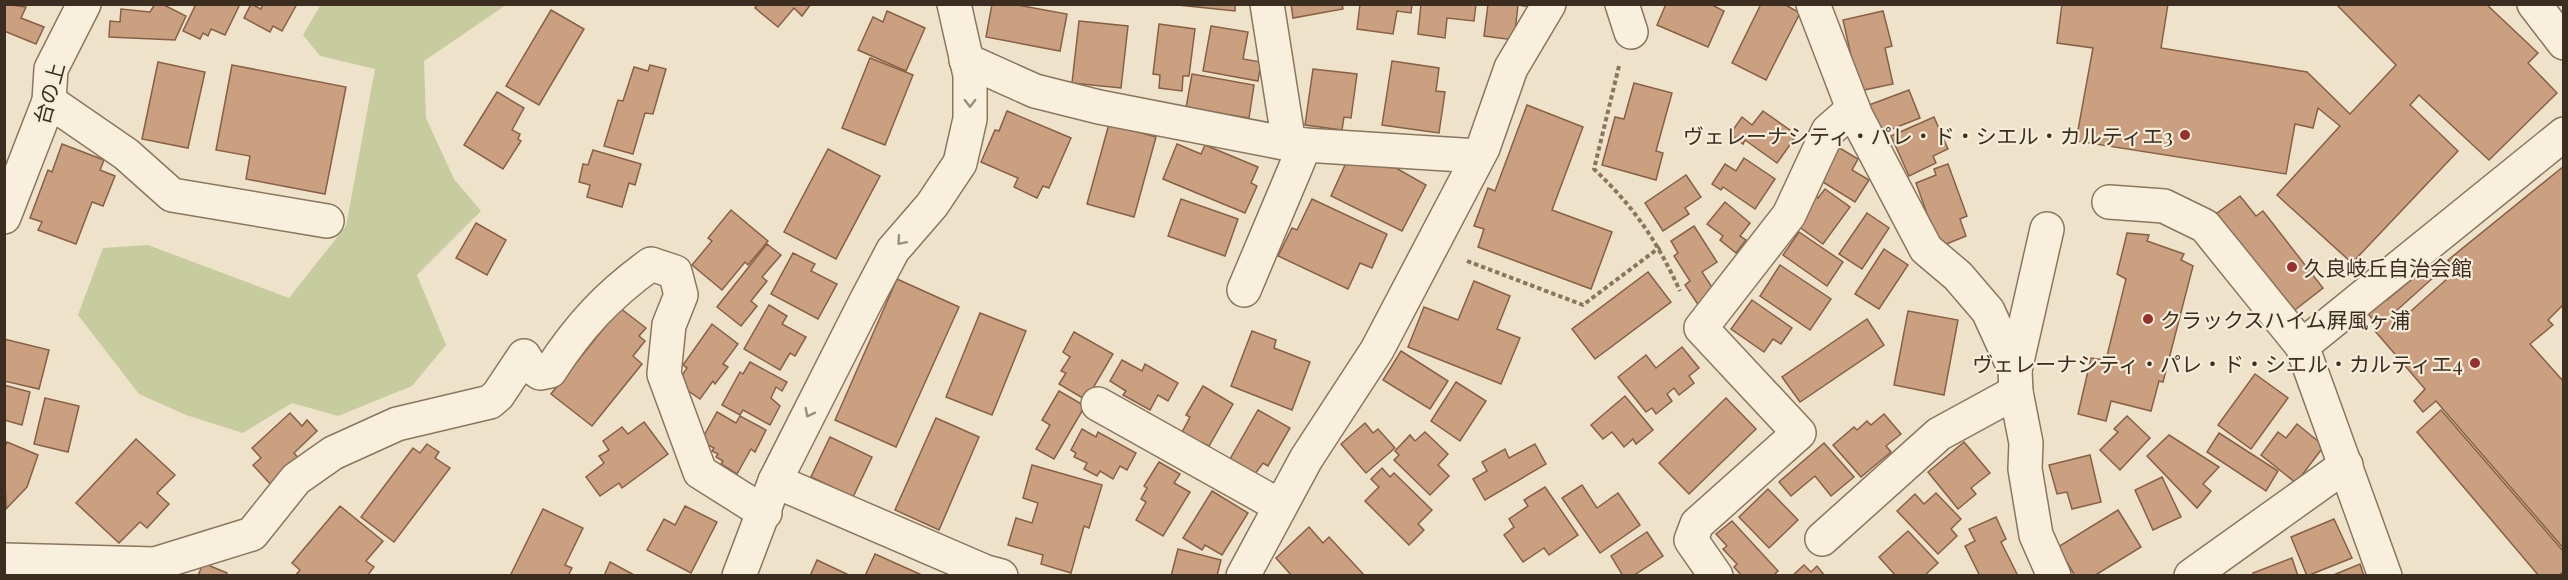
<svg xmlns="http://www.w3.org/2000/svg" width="2568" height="580" font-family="'Playfair Display','Noto Sans JP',serif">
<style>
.green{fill:#c6cc9d}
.building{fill:#caa081;stroke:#886045;stroke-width:1.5}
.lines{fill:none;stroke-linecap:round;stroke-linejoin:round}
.minor-casing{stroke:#8a765e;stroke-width:36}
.path{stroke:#8a765e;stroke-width:4;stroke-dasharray:4.5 3;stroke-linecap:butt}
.minor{stroke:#f8f0dd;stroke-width:33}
.oneway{stroke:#9a8f7f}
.poi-dot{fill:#973130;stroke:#f5edd9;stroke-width:2}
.labels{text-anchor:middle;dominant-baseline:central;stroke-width:4.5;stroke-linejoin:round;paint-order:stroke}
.street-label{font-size:21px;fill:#3b2e21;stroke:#f5edd9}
.poi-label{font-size:21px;fill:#3b2e21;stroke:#f5edd9;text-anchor:end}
</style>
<rect width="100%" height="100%" fill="#eee3ca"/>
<!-- green -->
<polygon class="green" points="321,4 506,5 424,61 426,118 454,179 481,211 417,275 446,345 412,386 338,416 292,403 243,433 186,415 139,394 78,315 103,248 148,245 289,298 346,226 375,69 320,56 303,35"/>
<!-- building -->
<g class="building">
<polygon points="4,4 26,7 21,18 44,27 36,44 4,31"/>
<polygon points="155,4 162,4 186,16 175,40 109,37 110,21 120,22 121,9 150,12"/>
<polygon points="196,4 240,4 225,35 211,29 208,36 203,33 200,39 183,31"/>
<polygon points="251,4 261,9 263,4 297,4 282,31 273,26 270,32 244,18"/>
<polygon points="758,4 811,4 802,16 794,8 778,27 755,8"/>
<polygon points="992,4 1012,4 1067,14 1060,51 986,37"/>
<polygon points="1168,4 1235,4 1235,11"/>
<polygon points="1291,4 1342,4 1343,9 1293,18"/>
<polygon points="1360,4 1412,4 1411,13 1397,11 1393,34 1357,29"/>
<polygon points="1421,4 1476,4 1474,21 1447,18 1445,38 1418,34"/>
<polygon points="1488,4 1532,4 1532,7 1518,5 1514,40 1484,36"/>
<polygon points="1666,4 1710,4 1724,11 1708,47 1657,25"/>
<polygon points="1761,4 1784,4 1800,13 1766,80 1732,63"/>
<polygon points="2062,4 2168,4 2161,48 2307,72 2350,114 2396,65 2336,4 2486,4 2538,53 2528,63 2557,93 2489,160 2419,95 2410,105 2458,151 2352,263 2277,195 2340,126 2318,108 2313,128 2295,124 2286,174 2076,141 2093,48 2057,43"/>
<polygon points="551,10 584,29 539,105 506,86"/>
<polygon points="887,11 925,28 906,71 858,50 873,17 883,22"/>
<polygon points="1883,11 1892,46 1885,48 1893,84 1859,91 1843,20"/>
<polygon points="1079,21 1128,26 1121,88 1072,83"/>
<polygon points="1159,24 1195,29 1189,76 1183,76 1182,91 1159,88 1160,75 1153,74"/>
<polygon points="1211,26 1248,32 1243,59 1261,62 1258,81 1203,71"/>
<polygon points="870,58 913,75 885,145 842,128"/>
<polygon points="1392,61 1439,68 1436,91 1445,92 1439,133 1382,125"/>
<polygon points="158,62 205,72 188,148 142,139"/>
<polygon points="232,65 346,87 325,194 246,179 250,156 216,150"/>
<polygon points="650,65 666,69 653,114 645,113 633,154 604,146 618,100 623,101 634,67 648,71"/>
<polygon points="1313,69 1357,74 1351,118 1344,117 1342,130 1305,125"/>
<polygon points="1192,74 1254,85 1249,118 1186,108"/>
<polygon points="1634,83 1672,93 1656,151 1663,153 1656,180 1602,165 1615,117 1624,119"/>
<polygon points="1909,90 1920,118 1879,134 1869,105"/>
<polygon points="497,92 524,108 512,130 520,134 518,139 521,141 503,169 464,145"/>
<polygon points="1527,105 1583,127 1552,210 1612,232 1591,289 1478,247 1484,229 1474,226 1488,188 1495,191"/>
<polygon points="1007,111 1071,138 1049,188 1043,186 1037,198 1014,187 1018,178 981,162 995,130 999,131"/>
<polygon points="1763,111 1797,135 1777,163 1745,140 1743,144 1730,134 1742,117 1752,125"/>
<polygon points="1934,117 1948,149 1933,156 1936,163 1909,176 1891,136"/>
<polygon points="1109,124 1156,137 1134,217 1087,204"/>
<polygon points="62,144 104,160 100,170 115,176 103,206 92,202 76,244 38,230 42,222 30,218 48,170 52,172"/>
<polygon points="1177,144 1201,154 1205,145 1258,167 1251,183 1257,186 1245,213 1163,179"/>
<polygon points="1838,147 1858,159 1852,170 1869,180 1855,202 1818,179"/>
<polygon points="828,149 880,176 836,259 784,232"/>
<polygon points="593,150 641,164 635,185 629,183 622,207 587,197 590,185 579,182 583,164 588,165"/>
<polygon points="1744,158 1775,179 1755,209 1723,187 1721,190 1712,184 1725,164 1736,171"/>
<polygon points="1346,163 1396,168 1426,185 1402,231 1331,196"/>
<polygon points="1948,164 1967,216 1960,219 1966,236 1939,247 1916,183 1936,175 1934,169"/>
<polygon points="2564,166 2564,304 2548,320 2553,325 2530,344 2564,382 2564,549 2436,401 2423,412 2414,401 2425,389 2375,331 2379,327 2365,310 2383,295 2387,300 2437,258 2444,268 2396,311 2402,319 2457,270 2448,260"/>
<polygon points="1686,175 1701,197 1685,208 1689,214 1663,231 1645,203"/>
<polygon points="1825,189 1850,207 1823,244 1798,226 1814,194 1818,198"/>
<polygon points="2240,196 2256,216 2263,211 2323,288 2291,313 2216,214"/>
<polygon points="1181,199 1238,219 1225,256 1168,236"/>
<polygon points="1312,199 1387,234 1372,268 1360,263 1348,289 1278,256 1292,228 1297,230"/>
<polygon points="1725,202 1750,223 1740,236 1746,240 1736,253 1720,240 1723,236 1707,224"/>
<polygon points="731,210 768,241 748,265 745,262 722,290 692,265 712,241 708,238"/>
<polygon points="1867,213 1889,228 1862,269 1839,254"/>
<polygon points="476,223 506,240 487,275 456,258"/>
<polygon points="1694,226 1717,262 1702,272 1717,295 1699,306 1685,285 1690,281 1674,256 1678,253 1671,241"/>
<polygon points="1799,232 1843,262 1827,286 1783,255"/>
<polygon points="2127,233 2149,235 2147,241 2184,254 2181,260 2193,266 2163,382 2159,381 2151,411 2111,401 2106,421 2078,414 2091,358 2106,360 2126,279 2117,274"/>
<polygon points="767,244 781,255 762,277 767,281 751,301 757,306 741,326 717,307"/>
<polygon points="1884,249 1908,265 1879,309 1855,294"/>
<polygon points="793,253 815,264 811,271 837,284 818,319 771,294"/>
<polygon points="1780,265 1831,299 1810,330 1760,296"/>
<polygon points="1648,272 1671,302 1595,359 1572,329"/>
<polygon points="897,279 959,307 896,447 835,420"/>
<polygon points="1474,281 1510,296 1497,329 1520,338 1501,384 1408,347 1424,307 1458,320"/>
<polygon points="1752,300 1792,328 1781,344 1773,339 1764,352 1731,329"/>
<polygon points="769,305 787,316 782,324 806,337 795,356 790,353 780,370 744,349"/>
<polygon points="620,308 646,328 639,336 645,341 633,356 642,364 592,426 551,394"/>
<polygon points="1908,311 1958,320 1944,395 1894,385"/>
<polygon points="980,313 1026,331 992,415 946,397"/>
<polygon points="1867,319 1884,345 1800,402 1782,377"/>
<polygon points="712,324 738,344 723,364 728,367 715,384 713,381 700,399 677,383 687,368 683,365"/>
<polygon points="1252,331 1276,340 1274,348 1310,362 1292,410 1231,386"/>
<polygon points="1074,332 1113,354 1086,400 1059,384 1066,373 1061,371 1070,357 1063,352"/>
<polygon points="4,339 49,350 39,389 4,381"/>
<polygon points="1682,347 1699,368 1689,376 1694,383 1679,395 1674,388 1667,394 1672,401 1656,414 1652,408 1646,412 1618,377 1646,355 1656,368"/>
<polygon points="1401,351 1448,381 1430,409 1383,380"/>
<polygon points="1122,360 1142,371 1145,364 1178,383 1168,401 1158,395 1150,410 1123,395 1126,391 1110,381"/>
<polygon points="750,362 787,382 782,391 776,387 771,398 780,406 770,425 743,410 740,415 722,405 740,372 743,374"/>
<polygon points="2255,374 2288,398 2251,449 2218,425"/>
<polygon points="1456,382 1486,401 1460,441 1431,421"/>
<polygon points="4,385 30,392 22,425 4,420"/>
<polygon points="1203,386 1233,404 1209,446 1203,443 1202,446 1181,434 1190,417 1186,415"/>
<polygon points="1059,391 1085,406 1054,459 1036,449 1050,425 1042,420"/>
<polygon points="1625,396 1653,430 1636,444 1633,439 1624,447 1612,432 1603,439 1591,425"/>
<polygon points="45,398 79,406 68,452 34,444"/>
<polygon points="1726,398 1756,429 1689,494 1659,463"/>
<polygon points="1258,410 1290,428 1268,466 1263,463 1255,474 1230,459"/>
<polygon points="2441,410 2564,552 2564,571 2558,576 2539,576 2417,432"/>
<polygon points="717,412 736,423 740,416 766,430 755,452 751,449 737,474 721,464 723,461 716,457 718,454 712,451 714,448 701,441"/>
<polygon points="290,413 302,426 307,420 317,431 294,453 301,461 273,487 253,465 261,458 252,448"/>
<polygon points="1884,414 1901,434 1886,446 1891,452 1861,477 1833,445 1854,427 1857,430 1867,421 1871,425"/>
<polygon points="2127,416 2150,438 2120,470 2100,450 2118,432 2114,429"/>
<polygon points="936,418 979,437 939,530 895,510"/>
<polygon points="644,422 668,454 622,488 619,483 600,496 586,477 604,463 599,456 609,450 603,441 622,427 628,434"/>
<polygon points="1365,423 1373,433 1378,429 1395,448 1366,473 1341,444"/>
<polygon points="2297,424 2324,446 2296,483 2261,455 2278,432 2286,438"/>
<polygon points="1082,429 1096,437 1098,432 1136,453 1127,470 1120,466 1113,479 1100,471 1097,476 1084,469 1087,463 1074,457 1076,453 1071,450"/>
<polygon points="1425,432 1448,454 1438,465 1449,476 1430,495 1394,460 1399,455 1395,451 1410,435 1415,441"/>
<polygon points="2219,433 2278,471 2266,491 2207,452"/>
<polygon points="2169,435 2219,467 2203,484 2211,491 2197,508 2147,456"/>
<polygon points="830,437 872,457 853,497 811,477"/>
<polygon points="136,439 175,475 157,493 169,504 147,528 140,522 119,543 76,503"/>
<polygon points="7,442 38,455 27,487 6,509 4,449"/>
<polygon points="1964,442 1990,473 1971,488 1976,494 1958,509 1928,472"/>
<polygon points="1824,443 1854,477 1831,496 1815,476 1791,496 1779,482"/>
<polygon points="427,444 439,452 435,458 450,468 394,542 361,517 413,448 420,453"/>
<polygon points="1535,444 1546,464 1485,500 1473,479 1487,471 1482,462 1505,449 1509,458"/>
<polygon points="2090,455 2101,502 2072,509 2067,492 2057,494 2049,465"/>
<polygon points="1159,462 1180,474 1174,483 1190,492 1163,536 1136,520 1146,502 1141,499 1147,488 1144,486"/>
<polygon points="1032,465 1102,485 1089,528 1084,526 1071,573 1041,564 1043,555 1008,545 1016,518 1032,523 1038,503 1023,498"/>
<polygon points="1382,468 1390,477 1394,473 1432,510 1418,524 1424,530 1409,545 1365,501 1379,487 1371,479"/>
<polygon points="2162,477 2181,517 2153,530 2135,490"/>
<polygon points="1582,485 1597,508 1618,493 1640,525 1600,553 1562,498"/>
<polygon points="1545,487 1578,535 1549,555 1544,548 1523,562 1504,535 1514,527 1509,519 1528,506 1524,500"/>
<polygon points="1768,489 1798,520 1769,548 1739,517"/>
<polygon points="1212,491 1248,513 1222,555 1205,545 1202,550 1183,538"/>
<polygon points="1936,493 1961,519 1951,529 1957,536 1938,554 1897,511 1915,494 1924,504"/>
<polygon points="340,506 383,541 366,561 374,567 367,576 295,576 300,570 292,563"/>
<polygon points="685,506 717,522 691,573 647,550 664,519 675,525"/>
<polygon points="543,509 583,528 565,565 572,568 568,576 510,576"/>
<polygon points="2118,510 2141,547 2094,576 2075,576 2058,547"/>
<polygon points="1996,517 2006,539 2001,542 2018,576 1980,576 1965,546 1975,541 1969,529"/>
<polygon points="2334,519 2352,558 2307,576 2291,537"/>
<polygon points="1732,521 1778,571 1773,576 1742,576 1734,567 1737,564 1723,549 1727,546 1716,534"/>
<polygon points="1309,527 1323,543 1329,537 1365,576 1292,576 1276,558"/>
<polygon points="1908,531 1938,563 1924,576 1896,576 1879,557"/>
<polygon points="1647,532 1663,556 1633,576 1623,576 1611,556"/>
<polygon points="1178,549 1221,560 1217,576 1171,576"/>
<polygon points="875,554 924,576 865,576"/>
<polygon points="2292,558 2298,576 2253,576 2253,573"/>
<polygon points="817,560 851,576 810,576"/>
<polygon points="610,562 636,576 604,576"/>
<polygon points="203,563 227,573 226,576 198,576"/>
<polygon points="2360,564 2364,576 2331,576"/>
<polygon points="1804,565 1811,572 1817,566 1825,576 1792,576"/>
</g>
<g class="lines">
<defs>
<g id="minor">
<polyline points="1267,4 1289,144"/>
<polyline points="1622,4 1631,32"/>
<polyline points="1813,4 1856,116 1926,249 1958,276 1988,311 2015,370 2016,392 2026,443 2025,469 2036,535 2054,576"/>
<polyline points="2534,4 2564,43"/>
<polyline points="966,60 1035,91 1099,107 1289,144 1478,156"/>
<polyline points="49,101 126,154 172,195 327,221"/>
<polyline points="2109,202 2164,206 2205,226 2302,346 2385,576"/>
<polyline points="4,217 49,101 51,69 84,4"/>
<polyline points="1244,290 1305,145"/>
<polyline points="2302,346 2564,134"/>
<polyline points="2015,370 2047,229"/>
<polyline points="1098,404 1280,506"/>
<polyline points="775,481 986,572 1001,576"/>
<polyline points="1822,539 1939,434 2016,392"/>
<path d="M4,560L155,564L252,534L296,479L333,453L397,424L490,402L498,395L524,356L530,366L540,373L550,371C579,326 608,295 651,264L675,272L681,295L669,325L664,374L700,472L765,513"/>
<polyline points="739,576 775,481 866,301 893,250 932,205 960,163 970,119 970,75 954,4"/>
<polyline points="1243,576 1306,459 1377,350 1483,148 1511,68 1549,4"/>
<polyline points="1716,576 1691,540 1697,524 1799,433 1701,328 1789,215 1828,131 1853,109"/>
<polyline points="2191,576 2346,465"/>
</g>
</defs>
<!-- minor casing -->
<use href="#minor" class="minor-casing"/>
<!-- path -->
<g class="path">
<path d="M1619,66L1594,169C1635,208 1657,241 1680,291"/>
<polyline points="1467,261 1583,305 1660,247"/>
</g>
<!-- minor -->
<use href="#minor" class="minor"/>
</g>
<!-- one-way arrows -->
<defs><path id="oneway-chevron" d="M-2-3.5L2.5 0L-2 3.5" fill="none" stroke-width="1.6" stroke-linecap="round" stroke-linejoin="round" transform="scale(1.5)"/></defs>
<g class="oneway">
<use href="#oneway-chevron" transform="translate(970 103) rotate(89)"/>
<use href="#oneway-chevron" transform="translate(901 241) rotate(131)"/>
<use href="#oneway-chevron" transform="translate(809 413) rotate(117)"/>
</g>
<!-- markers -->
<g class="poi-dot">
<circle cx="2185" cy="135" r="6"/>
<circle cx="2292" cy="267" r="6"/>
<circle cx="2148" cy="319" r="6"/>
<circle cx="2475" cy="363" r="6"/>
</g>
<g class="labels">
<!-- street labels -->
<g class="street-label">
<text transform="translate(48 93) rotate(-75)">台の上</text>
</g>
<!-- poi labels -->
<g class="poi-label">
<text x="2173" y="135">ヴェレーナシティ・パレ・ド・シエル・カルティエ3</text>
<text x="2304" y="267" text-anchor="start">久良岐丘自治会館</text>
<text x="2160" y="319" text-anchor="start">クラックスハイム屛風ヶ浦</text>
<text x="2463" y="363">ヴェレーナシティ・パレ・ド・シエル・カルティエ4</text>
</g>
</g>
<!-- border -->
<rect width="2568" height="580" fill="none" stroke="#3b2e21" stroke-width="12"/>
</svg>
